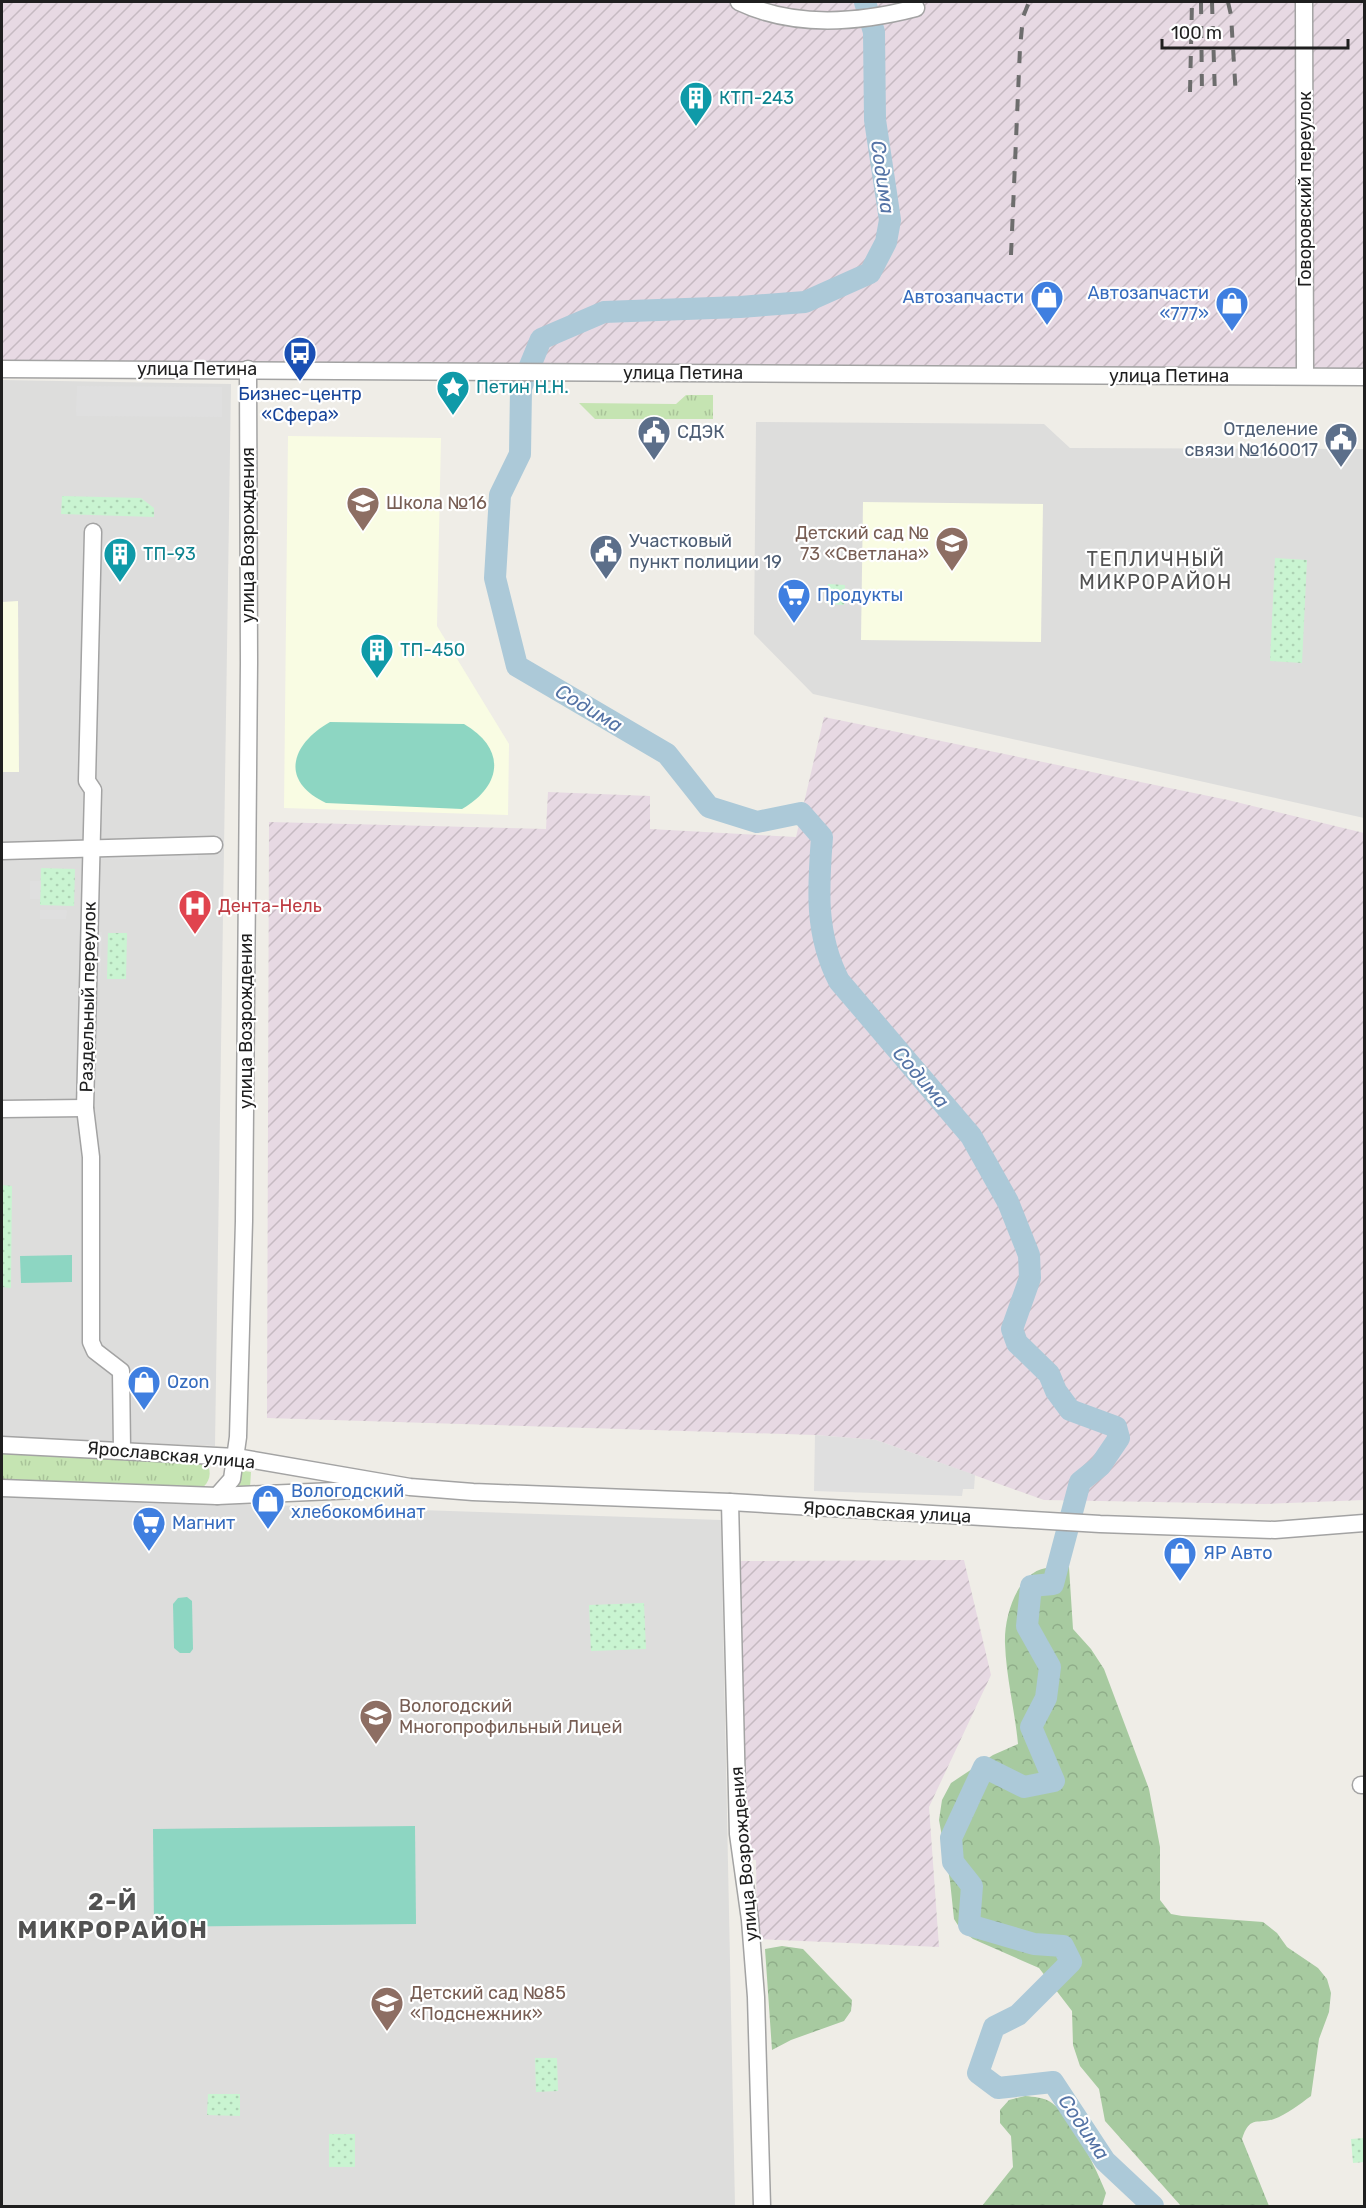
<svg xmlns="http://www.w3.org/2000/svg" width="1366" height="2208" font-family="Rubik,sans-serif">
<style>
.residential{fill:#dddddc}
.industrial{fill:url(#industrial-furrows)}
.education{fill:#f9fce3}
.grass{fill:url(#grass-tufts)}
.forest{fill:url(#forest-crowns)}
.park{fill:url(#park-dots)}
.pitch{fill:#8dd6c2}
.parking{fill:#dfdfdf}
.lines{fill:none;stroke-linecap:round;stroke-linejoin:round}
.river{stroke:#acc9d8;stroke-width:22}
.minor-casing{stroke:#a3a3a3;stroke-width:19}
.minor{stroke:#fff;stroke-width:16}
.rail{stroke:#6d6d6d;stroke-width:4;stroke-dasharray:12 12;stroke-linecap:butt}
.labels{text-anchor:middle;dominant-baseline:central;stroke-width:4.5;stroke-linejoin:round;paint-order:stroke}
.culture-label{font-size:18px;fill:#0d838f;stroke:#fff;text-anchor:start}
.street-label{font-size:18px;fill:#1f1f1f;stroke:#fff}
.shop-label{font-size:18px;fill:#366cbe;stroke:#fff;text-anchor:start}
.transit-label{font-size:18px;fill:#164399;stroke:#fff}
.service-label{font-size:18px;fill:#4e5e75;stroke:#fff;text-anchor:start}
.education-label{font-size:18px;fill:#785e54;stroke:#fff;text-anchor:start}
.health-label{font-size:18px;fill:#be3a42;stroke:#fff;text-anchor:start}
.water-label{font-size:20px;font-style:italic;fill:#5574a6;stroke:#fff}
.neighbourhood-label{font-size:20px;letter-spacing:1.5px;fill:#525252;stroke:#fff}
.district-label{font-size:24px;font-weight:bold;letter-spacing:1.5px;fill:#525252;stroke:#fff}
</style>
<defs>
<pattern id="industrial-furrows" width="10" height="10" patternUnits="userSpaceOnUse" patternTransform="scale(1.5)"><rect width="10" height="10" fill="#e7d9e3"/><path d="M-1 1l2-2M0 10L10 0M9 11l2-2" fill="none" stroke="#c6bac2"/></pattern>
<pattern id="grass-tufts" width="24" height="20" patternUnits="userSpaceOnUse" patternTransform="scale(1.5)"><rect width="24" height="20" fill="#c5e4b2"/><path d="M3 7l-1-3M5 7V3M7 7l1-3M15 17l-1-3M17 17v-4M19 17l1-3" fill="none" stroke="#a9c399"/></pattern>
<pattern id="forest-crowns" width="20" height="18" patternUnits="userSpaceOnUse" patternTransform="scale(1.5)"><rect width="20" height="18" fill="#a7caa0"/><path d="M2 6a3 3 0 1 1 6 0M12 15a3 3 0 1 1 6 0" fill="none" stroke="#8fad89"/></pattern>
<pattern id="park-dots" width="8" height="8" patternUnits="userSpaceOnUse" patternTransform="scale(1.5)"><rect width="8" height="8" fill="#c9f4d1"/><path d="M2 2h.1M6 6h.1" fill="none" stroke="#acd1b3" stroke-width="1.8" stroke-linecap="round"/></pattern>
</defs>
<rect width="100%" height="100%" fill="#efede7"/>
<!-- residential -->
<g class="residential">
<polygon points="2,380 231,384 215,1446 2,1437"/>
<polygon points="756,422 1044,424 1070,448 1364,449 1364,818 813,694 754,634"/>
<polygon points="2,1496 721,1520 735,2206 2,2206"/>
</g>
<!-- industrial -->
<g class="industrial">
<polygon points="2,2 1298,2 1298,370 2,360"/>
<polygon points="1310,2 1364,2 1364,368 1312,369"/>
<polygon points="824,717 1228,800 1364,833 1364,1500 1265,1504 1044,1500 876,1440 815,1435 267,1418 269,822 546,829 548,792 650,796 650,829 796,837"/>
<polygon points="964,1560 991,1675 929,1807 939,1947 757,1939 756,1860 745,1859 737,1561"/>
</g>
<!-- education -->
<g class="education">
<polygon points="288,436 441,438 437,626 509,744 508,815 284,808"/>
<polygon points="863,502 1043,504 1041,642 861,640"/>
<polygon points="18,601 19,772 2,772 2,602"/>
</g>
<!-- grass -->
<g class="grass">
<polygon points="686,395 713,395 713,419 595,419 579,403 676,404"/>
<path d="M2,1451L207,1463C212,1473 210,1482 201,1489L2,1484Z"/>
<polygon points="238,1470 251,1472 250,1488 235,1488"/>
</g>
<!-- forest -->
<g class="forest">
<path d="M1069,1567L1073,1629L1091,1649L1104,1669L1149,1789L1160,1847V1900L1171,1914L1182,1916L1263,1922L1277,1933L1287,1947L1318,1968L1327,1979L1331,1993L1329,2012L1319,2039L1311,2096C1300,2104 1286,2115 1274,2119C1256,2125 1250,2115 1242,2139L1269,2206H1181L1105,2121L1099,2089L1080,2066L1073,2045L1072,2011L1039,1968L973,1939L961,1930L954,1919L950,1881L939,1820L942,1800L951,1783L993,1755L1018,1744C1015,1711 1006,1677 1005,1643C1004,1618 1016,1573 1046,1568C1053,1566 1062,1567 1069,1567Z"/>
<polygon points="782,1946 803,1949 852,2000 851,2011 844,2021 791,2040 772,2050 765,1949"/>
<path d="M1025,2096C1034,2097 1044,2097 1052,2103C1072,2118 1097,2170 1106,2193L1102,2206H982L1013,2167L1011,2136L1000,2123V2110L1009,2100Z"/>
</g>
<!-- park -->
<g class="park">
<polygon points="62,496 141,498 154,508 154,517 61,514"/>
<polygon points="1275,558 1307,560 1302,663 1270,661"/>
<polygon points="828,584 845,585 844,605 828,604"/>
<polygon points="41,868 75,869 74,906 40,905"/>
<polygon points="108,933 127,933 126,979 107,979"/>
<polygon points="2,1185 12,1186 11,1288 2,1287"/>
<polygon points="644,1603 646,1649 591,1651 589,1605"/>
<polygon points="535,2058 557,2058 558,2091 536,2092"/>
<polygon points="208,2094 240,2094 240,2116 207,2115"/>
<rect x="329" y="2134" width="26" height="33"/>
<polygon points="1364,2138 1364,2162 1353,2163 1351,2139"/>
</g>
<!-- pitch -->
<g class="pitch">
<path d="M330,722L464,724C507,749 502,786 462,809L326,803C279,781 291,744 330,722Z"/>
<polygon points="72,1255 72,1282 21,1283 20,1256"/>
<polygon points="178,1598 187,1597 192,1601 193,1649 190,1653 180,1653 174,1648 173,1604"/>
<polygon points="415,1826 416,1924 154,1927 153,1829"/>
</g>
<!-- parking -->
<g class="parking">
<polygon points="77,386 222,387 222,417 76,416"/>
<polygon points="99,850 198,851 198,860 98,859"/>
<polygon points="30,881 41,881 40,899 30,899"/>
<polygon points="40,910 67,910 66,919 40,919"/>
<polygon points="94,932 102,932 100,983 93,983"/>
<polygon points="815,1435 876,1440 975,1475 974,1489 963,1489 962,1496 814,1491"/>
</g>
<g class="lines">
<!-- river -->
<path class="river" d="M865,2L874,32L875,120L890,220L886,242L870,273L805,302L740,307L604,312L541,339L521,388L520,454L500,495L495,578L517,666L667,754L709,807L757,822L801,813L822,837C818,889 815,934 839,981L971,1136L1008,1202L1029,1255L1030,1278L1012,1329L1017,1343L1049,1374L1056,1391L1070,1410L1116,1427L1119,1438L1100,1466L1080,1482L1053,1584L1031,1586L1027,1626L1050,1667L1046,1698L1031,1727L1054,1781L1024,1787L984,1767L951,1838L953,1862L972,1886L969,1925L1034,1944L1063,1946L1071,1962L1018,2015L994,2027L978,2073L998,2088L1053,2082L1105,2161L1153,2206"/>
<defs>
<g id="minor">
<path d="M739,2C794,28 858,23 916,8"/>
<polyline points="1304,2 1305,376"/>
<polyline points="2,369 1364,377"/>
<polyline points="93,532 87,781 93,790 85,1108 91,1157 91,1342 95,1351 121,1371 122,1449"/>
<polyline points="2,851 214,845"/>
<polyline points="2,1109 85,1108"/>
<polyline points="2,1445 236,1457 410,1487 473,1492 730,1502 1100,1524 1275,1530 1364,1523"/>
<polyline points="2,1488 217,1496 379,1489"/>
<polyline points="217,1496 232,1479 238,1437 244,1221 249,662 248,369"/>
<polyline points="730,1502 738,1834 750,1920 756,1997 762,2206"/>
<polyline points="1361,1785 1364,1785"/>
</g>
</defs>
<!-- minor casing -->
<use href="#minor" class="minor-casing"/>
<!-- minor -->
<use href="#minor" class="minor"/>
<!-- rail -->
<g class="rail">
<polyline points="1201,2 1202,95"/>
<polyline points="1212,2 1215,96"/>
<polyline points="1228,2 1231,15 1236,97"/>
<polyline points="1190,92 1192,2"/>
<polyline points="1011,255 1020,48 1023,17 1029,2"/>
</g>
</g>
<!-- icons -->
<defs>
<symbol id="building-pin" viewBox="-11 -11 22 30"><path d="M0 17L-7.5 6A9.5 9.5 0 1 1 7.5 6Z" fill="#0f9aa8" stroke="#fff"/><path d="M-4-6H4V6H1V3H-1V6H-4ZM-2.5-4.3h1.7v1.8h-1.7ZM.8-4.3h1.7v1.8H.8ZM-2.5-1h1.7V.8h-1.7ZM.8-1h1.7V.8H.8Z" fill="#fff"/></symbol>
<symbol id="shop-pin" viewBox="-11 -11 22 30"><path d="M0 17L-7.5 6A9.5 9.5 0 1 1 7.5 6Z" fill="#3f7fe0" stroke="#fff"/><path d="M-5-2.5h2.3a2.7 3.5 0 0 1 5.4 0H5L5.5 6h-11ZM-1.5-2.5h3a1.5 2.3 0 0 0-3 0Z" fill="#fff"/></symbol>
<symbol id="bus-pin" viewBox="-11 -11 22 30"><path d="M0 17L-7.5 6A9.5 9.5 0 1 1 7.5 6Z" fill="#1a4fb4" stroke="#fff"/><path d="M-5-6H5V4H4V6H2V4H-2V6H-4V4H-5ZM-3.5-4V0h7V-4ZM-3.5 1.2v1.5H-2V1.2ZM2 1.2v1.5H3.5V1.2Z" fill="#fff"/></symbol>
<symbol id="sight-pin" viewBox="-11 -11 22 30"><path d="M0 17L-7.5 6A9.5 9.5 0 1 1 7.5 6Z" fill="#0f9aa8" stroke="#fff"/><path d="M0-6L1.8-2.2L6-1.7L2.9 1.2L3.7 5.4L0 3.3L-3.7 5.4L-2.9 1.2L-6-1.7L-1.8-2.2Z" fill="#fff"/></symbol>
<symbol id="civic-pin" viewBox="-11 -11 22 30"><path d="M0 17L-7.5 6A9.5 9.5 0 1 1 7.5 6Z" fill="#5c6f8a" stroke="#fff"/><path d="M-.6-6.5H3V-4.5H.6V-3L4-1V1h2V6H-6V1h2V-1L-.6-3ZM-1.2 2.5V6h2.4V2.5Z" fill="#fff"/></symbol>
<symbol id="school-pin" viewBox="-11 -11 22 30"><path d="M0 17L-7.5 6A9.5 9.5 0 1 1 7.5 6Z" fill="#8d6e63" stroke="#fff"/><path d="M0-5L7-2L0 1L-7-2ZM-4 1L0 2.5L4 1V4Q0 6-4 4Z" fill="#fff"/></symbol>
<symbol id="supermarket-pin" viewBox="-11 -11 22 30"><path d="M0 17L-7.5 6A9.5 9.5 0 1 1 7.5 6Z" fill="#3f7fe0" stroke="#fff"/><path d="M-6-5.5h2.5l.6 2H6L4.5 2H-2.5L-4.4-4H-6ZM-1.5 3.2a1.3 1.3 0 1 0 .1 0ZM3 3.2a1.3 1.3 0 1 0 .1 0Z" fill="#fff"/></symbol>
<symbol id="hospital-pin" viewBox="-11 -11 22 30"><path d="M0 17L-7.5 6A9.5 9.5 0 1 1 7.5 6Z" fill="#e0444e" stroke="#fff"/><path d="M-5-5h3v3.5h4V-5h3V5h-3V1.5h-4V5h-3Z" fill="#fff"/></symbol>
</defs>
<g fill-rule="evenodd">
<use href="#building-pin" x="677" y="79" width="38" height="52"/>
<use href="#shop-pin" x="1028" y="278" width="38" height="52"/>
<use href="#shop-pin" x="1213" y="284" width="38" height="52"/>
<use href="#bus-pin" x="281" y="334" width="38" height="52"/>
<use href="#sight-pin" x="434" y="368" width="38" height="52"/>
<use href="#civic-pin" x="635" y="413" width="38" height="52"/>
<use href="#civic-pin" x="1322" y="420" width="38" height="52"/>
<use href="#school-pin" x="344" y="484" width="38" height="52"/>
<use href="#school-pin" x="933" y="524" width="38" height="52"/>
<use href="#civic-pin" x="587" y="532" width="38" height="52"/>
<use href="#building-pin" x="101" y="535" width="38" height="52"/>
<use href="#supermarket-pin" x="775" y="576" width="38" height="52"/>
<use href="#building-pin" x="358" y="631" width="38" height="52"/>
<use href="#hospital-pin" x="176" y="887" width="38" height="52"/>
<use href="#shop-pin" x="125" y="1363" width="38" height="52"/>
<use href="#shop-pin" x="249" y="1482" width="38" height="52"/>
<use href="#supermarket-pin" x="130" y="1504" width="38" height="52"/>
<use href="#shop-pin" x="1161" y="1534" width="38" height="52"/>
<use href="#school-pin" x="357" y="1697" width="38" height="52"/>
<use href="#school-pin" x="368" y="1984" width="38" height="52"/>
</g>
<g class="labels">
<!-- culture labels -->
<g class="culture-label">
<text x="719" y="98">КТП-243</text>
<text x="476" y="387">Петин Н.Н.</text>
<text x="143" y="554">ТП-93</text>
<text x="400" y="650">ТП-450</text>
</g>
<!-- street labels -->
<g class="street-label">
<text transform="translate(1305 189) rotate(-90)">Говоровский переулок</text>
<text x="197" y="369">улица Петина</text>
<text x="683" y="373">улица Петина</text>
<text x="1169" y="376">улица Петина</text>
<text transform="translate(248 535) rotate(-90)">улица Возрождения</text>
<text transform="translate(88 997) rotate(-89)">Раздельный переулок</text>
<text transform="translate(246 1021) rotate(-90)">улица Возрождения</text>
<text transform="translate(171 1455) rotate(5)">Ярославская улица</text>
<text transform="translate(887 1512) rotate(3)">Ярославская улица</text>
<text transform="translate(744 1854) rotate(-95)">улица Возрождения</text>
</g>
<!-- shop labels -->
<g class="shop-label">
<text x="1209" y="293" text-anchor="end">Автозапчасти<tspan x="1209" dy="21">«777»</tspan></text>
<text x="1024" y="297" text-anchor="end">Автозапчасти</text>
<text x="817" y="595">Продукты</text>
<text x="167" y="1382">Ozon</text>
<text x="291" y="1491">Вологодский<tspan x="291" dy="21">хлебокомбинат</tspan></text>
<text x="172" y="1523">Магнит</text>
<text x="1203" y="1553">ЯР Авто</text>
</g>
<!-- transit labels -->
<g class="transit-label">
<text x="300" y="394">Бизнес-центр<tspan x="300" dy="21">«Сфера»</tspan></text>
</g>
<!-- service labels -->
<g class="service-label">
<text x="1318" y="429" text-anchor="end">Отделение<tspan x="1318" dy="21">связи №160017</tspan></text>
<text x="677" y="432">СДЭК</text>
<text x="629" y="541">Участковый<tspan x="629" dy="21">пункт полиции 19</tspan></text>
</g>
<!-- education labels -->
<g class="education-label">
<text x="386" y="503">Школа №16</text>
<text x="929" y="533" text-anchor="end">Детский сад №<tspan x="929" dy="21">73 «Светлана»</tspan></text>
<text x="399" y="1706">Вологодский<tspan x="399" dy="21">Многопрофильный Лицей</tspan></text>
<text x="410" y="1993">Детский сад №85<tspan x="410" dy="21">«Подснежник»</tspan></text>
</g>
<!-- health labels -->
<g class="health-label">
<text x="218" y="906">Дента-Нель</text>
</g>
<!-- water labels -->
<g class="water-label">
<text transform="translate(883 177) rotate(82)">Содима</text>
<text transform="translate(589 708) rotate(31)">Содима</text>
<text transform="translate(921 1077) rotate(49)">Содима</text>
<text transform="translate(1084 2127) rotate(56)">Содима</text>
</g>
<!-- neighbourhood labels -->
<g class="neighbourhood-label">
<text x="1156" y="559">ТЕПЛИЧНЫЙ<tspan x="1156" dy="23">МИКРОРАЙОН</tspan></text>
</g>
<!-- district labels -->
<g class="district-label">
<text x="113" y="1902">2-Й<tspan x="113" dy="28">МИКРОРАЙОН</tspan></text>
</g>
</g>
<!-- border -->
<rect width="1366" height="2208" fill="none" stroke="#1f1f1f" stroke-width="6"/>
<!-- scale -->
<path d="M1162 39v9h186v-9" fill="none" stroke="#1f1f1f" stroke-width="3"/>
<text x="1171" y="39" font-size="18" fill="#1f1f1f" stroke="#ffffff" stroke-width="4.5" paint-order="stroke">100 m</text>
</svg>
